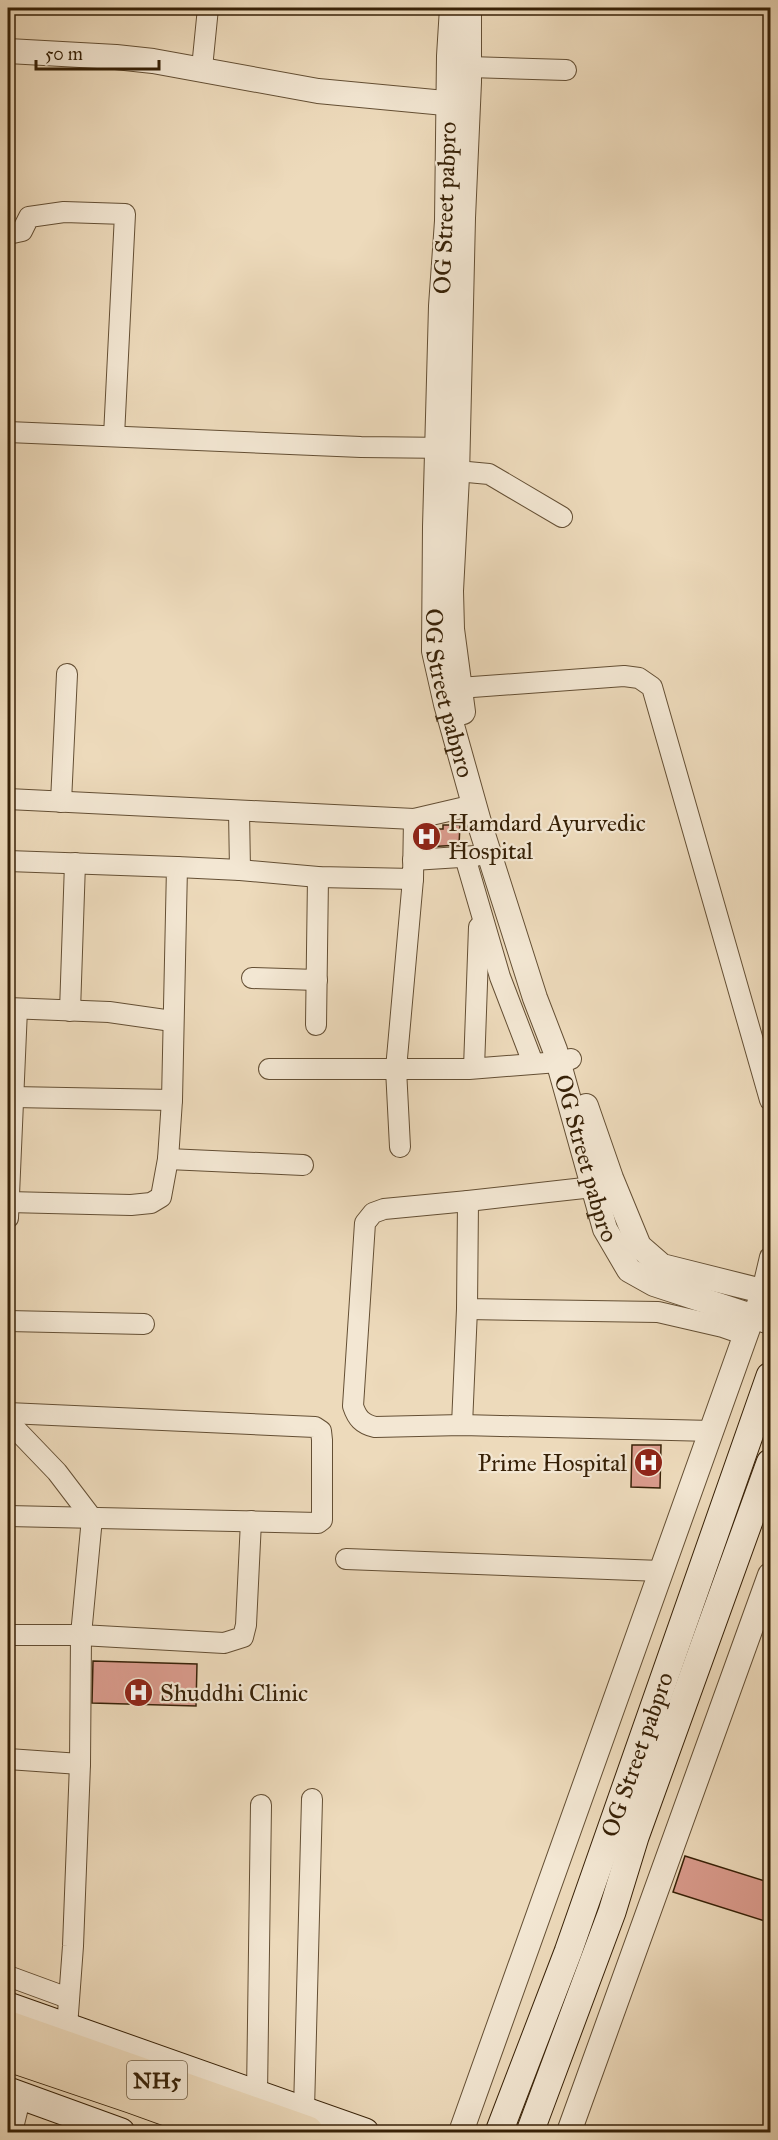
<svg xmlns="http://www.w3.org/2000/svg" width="778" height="2140" font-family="'IM FELL Great Primer',serif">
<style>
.building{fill:#db9c8e;stroke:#372107;stroke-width:1.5}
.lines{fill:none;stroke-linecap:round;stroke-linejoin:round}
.minor-casing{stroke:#644f34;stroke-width:22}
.tertiary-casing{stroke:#644f34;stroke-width:26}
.secondary-casing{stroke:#372107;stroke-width:29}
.trunk-casing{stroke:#372107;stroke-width:34}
.minor{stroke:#f3e7d3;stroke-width:20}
.tertiary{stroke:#f3e7d3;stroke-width:24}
.secondary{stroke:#f3e7d3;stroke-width:27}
.trunk{stroke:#eddabb;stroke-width:32}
.labels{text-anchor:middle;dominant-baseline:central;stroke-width:4.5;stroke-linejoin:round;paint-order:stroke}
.shield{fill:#f3e7d3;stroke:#6f5c44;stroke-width:1.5}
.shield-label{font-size:22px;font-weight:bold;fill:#372107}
.street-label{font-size:24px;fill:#372107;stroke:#f3e7d3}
.poi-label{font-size:24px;fill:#372107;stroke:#f3e7d3;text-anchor:start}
</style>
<rect width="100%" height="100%" fill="#eddabb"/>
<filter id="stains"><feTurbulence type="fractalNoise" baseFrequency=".00333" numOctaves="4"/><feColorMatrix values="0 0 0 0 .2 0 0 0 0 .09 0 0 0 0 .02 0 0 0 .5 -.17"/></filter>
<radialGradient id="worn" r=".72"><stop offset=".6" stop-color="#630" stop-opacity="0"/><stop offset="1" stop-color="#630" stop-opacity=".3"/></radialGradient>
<!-- building -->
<g class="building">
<polygon points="443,825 460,825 459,845 426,847 426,829 443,829"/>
<polygon points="632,1445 661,1445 660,1488 631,1487"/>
<polygon points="93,1661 197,1664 196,1706 92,1703"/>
<polygon points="685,1856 771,1883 771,1923 673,1892"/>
</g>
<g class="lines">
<defs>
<g id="minor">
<polyline points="469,67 566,70"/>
<polyline points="202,68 208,8"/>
<polyline points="8,234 22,231 29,217 64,212 125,214 114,436"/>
<polyline points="8,432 361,447 451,448"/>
<polyline points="457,471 489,474 562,517"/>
<polyline points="459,688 624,676 639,678 652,687 770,1100"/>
<polyline points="8,799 414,819 474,805"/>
<polyline points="61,802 67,674"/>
<polyline points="465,857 500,977 533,1063"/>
<polyline points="413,860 476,856"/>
<polyline points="8,861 177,867 172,1100 168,1159 161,1197 151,1203 131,1205 8,1202"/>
<polyline points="177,867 240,870 239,811"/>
<polyline points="240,870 318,877 413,879 414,819"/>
<polyline points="252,978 317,980"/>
<polyline points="8,1008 109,1012 172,1021"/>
<polyline points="70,1011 75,863"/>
<polyline points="316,1025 318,877"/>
<polyline points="474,1068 479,927"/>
<polyline points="269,1069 469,1069 558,1062 571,1059"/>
<polyline points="13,1097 172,1100"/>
<polyline points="400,1147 396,1069 413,879"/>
<polyline points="168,1159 303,1165"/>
<polyline points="593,1187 468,1201 467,1309 658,1312 723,1327 746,1335"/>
<path d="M468,1201L384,1209L373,1213L365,1223L353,1406C357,1418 362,1424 375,1427L462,1425L712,1431"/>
<polyline points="8,1218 17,1009"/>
<polyline points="752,1317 762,1291 770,1257"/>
<polyline points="8,1321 144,1324"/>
<polyline points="8,1413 315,1427 321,1431 322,1440 322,1520 318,1523 8,1516"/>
<polyline points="8,1421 57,1472 92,1518 81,1635 224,1643 243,1637 246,1625 251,1521"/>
<polyline points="462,1425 467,1309"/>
<polyline points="346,1559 661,1571"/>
<polyline points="8,1635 81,1635 80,1764 73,1946 67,2027"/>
<polyline points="8,1759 80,1764"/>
<polyline points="8,1976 68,1998"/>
<polyline points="257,2094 261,1805"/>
<polyline points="304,2110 312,1799"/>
<polyline points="12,2132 21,2095"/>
</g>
<g id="tertiary">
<path id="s1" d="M452,8L449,56L447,221L441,306L435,527L434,651L446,704L479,822L535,998L555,1050L605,1229L629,1270L654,1284L770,1322"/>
<polyline points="8,51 116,57 153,61 318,91 466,105"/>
<polyline points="463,712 452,629 451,591 457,476 463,218 469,82 469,8"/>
<polyline points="586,1106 611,1178 639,1246 662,1266 770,1293"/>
<polyline points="461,2132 752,1317"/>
<polyline points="569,2132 770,1575"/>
</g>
<g id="secondary">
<polyline points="8,2006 365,2132"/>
<polyline points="8,2091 121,2132"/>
<path id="s2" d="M499,2132L568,1952L770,1376"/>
<polyline points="530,2132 612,1912 635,1837 770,1463"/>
</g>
<g id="trunk">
<polyline points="8,2027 307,2132"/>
<polyline points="8,2055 132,2097 229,2132"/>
</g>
</defs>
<!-- minor casing -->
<use href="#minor" class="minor-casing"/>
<!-- tertiary casing -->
<use href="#tertiary" class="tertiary-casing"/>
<!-- secondary casing -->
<use href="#secondary" class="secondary-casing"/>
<!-- trunk casing -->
<use href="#trunk" class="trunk-casing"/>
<!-- minor -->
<use href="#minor" class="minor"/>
<!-- tertiary -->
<use href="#tertiary" class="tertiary"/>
<!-- secondary -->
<use href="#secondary" class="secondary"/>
<!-- trunk -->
<use href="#trunk" class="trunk"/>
</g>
<!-- icons -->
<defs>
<symbol id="hospital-disc" viewBox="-11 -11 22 22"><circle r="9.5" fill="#8f2418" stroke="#f3e7d3"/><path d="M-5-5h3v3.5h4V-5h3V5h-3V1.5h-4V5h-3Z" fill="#fff"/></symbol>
</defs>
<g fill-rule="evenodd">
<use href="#hospital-disc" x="410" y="820" width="33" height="33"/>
<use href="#hospital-disc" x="632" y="1446" width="33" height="33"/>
<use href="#hospital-disc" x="122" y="1676" width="33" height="33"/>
</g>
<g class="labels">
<!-- shield labels -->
<rect class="shield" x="127" y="2061" width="60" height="38" rx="4.5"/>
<g class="shield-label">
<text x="157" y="2080">NH5</text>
</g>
<!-- street labels -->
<g class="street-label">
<text transform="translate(445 208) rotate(-88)">OG Street pabpro</text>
<text stroke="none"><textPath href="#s1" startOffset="687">OG Street pabpro</textPath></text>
<text stroke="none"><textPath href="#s1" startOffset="1173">OG Street pabpro</textPath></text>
<text stroke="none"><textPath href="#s2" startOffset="402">OG Street pabpro</textPath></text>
</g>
<!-- poi labels -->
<g class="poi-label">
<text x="448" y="823">Hamdard Ayurvedic<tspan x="448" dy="28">Hospital</tspan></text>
<text x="627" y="1463" text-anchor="end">Prime Hospital</text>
<text x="160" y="1693">Shuddhi Clinic</text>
</g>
</g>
<!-- margin -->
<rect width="778" height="2140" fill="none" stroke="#eddabb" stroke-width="30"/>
<rect x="9" y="9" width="760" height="2122" fill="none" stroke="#372107" stroke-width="3"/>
<rect x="15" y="15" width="748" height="2110" fill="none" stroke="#372107" stroke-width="1.5"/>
<!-- scale -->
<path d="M36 60v9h123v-9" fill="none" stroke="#372107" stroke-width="3"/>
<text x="45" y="60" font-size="18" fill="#372107" stroke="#f3e7d3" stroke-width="4.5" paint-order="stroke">50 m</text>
<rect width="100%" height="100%" filter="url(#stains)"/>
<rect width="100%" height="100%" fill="url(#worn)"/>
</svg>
